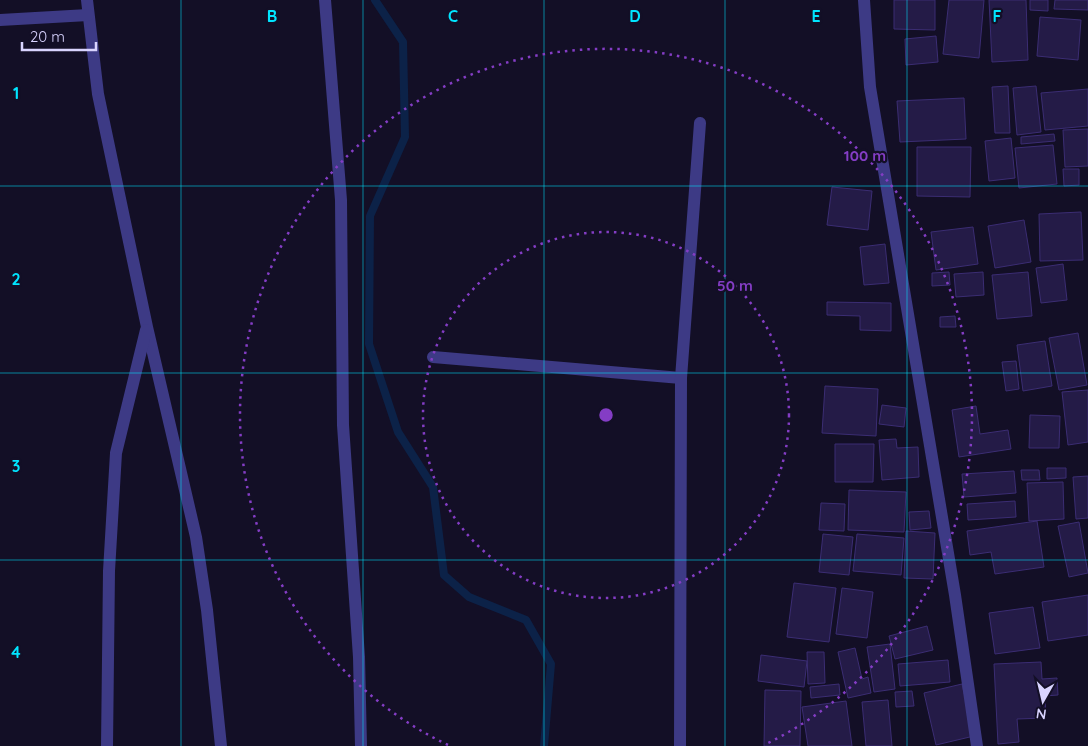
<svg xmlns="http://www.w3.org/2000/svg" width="1088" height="746" font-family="Quicksand,sans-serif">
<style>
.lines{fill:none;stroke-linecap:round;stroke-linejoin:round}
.stream{stroke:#0c2248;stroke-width:8}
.building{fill:#241b47;stroke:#3b2d73}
.minor{stroke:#3d3a85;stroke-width:12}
.grid{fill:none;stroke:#00e5ff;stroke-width:1;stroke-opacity:0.55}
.ring{fill:none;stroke:#843dc5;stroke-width:2.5;stroke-dasharray:2.5 5}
.grid-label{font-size:16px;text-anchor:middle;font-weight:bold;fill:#00e5ff;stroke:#130f26;stroke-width:4.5;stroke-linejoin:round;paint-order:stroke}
.centre{fill:#843dc5;stroke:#130f26;stroke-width:2.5}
.ring-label{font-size:15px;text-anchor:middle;font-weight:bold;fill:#843dc5;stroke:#130f26;stroke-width:4.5;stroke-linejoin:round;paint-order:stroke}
</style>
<rect width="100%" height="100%" fill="#130f26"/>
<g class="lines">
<!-- stream -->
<polyline class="stream" points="375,0 403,42 405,137 370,216 369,344 398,432 433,487 444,575 469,597 526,620 551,664 544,746"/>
</g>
<!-- building -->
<g class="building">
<polygon points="894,0 935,0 935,30 894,29"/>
<polygon points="949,0 984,0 979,58 943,54"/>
<polygon points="989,0 1026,0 1028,60 992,62"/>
<polygon points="1030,0 1048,0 1048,11 1030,10"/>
<polygon points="1055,0 1088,0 1088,10 1054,9"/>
<polygon points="1040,17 1081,20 1078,60 1037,56"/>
<polygon points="936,36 938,62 906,65 905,39"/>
<polygon points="1008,86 1010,133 995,133 992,87"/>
<polygon points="1036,86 1041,132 1017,135 1013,88"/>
<polygon points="1088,89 1088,126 1045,130 1041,93"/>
<polygon points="964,98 966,139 900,142 897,101"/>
<polygon points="1088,129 1088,166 1065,167 1063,130"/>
<polygon points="1054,134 1055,141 1021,144 1021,137"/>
<polygon points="1011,138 1015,178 989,181 985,141"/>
<polygon points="1053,145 1057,184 1019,188 1015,148"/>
<polygon points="917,147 971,147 970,197 917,196"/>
<polygon points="1063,169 1079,169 1079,185 1064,186"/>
<polygon points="832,187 872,191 868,230 827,225"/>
<polygon points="1081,212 1083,260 1040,261 1039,214"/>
<polygon points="1024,220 1031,262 995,268 988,226"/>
<polygon points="973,227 978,264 936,270 931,232"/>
<polygon points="885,244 889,283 864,285 860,247"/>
<polygon points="1063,264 1067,300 1041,303 1036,268"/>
<polygon points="949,272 950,285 932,286 932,273"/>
<polygon points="983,272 984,295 956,297 954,274"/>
<polygon points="1028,272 1032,316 997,319 992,275"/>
<polygon points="827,302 891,303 891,331 860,330 860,316 827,315"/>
<polygon points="955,316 956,327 940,327 940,317"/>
<polygon points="1078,333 1087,385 1059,390 1049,338"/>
<polygon points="1045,341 1052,386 1023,391 1017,345"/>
<polygon points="1016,361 1019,389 1006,391 1002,362"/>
<polygon points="825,386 878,389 876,436 822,433"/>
<polygon points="1088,390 1088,442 1068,445 1062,392"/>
<polygon points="882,405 906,408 904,427 879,424"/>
<polygon points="976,406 980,434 1008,430 1011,449 959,457 952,410"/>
<polygon points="1030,415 1060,416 1059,448 1029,448"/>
<polygon points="896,439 897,448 918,447 919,477 882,480 879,440"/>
<polygon points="835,444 874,444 873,482 835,482"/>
<polygon points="1047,468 1066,468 1066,478 1047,479"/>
<polygon points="1021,470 1039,470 1040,480 1022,480"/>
<polygon points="1014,471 1016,493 964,497 962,474"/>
<polygon points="1088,476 1088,518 1076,519 1073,477"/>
<polygon points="1063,482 1064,519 1029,521 1027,483"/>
<polygon points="849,490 906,492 904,532 848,530"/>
<polygon points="1015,501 1016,517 968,520 967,504"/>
<polygon points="821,503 845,504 844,531 819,530"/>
<polygon points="929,511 931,528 910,530 909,512"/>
<polygon points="1037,521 1044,567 995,574 991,552 970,555 967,531"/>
<polygon points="1079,522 1088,573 1069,577 1058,526"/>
<polygon points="906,531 935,533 933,579 904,578"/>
<polygon points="823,534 853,537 849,575 819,572"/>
<polygon points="857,534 904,538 901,575 853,571"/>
<polygon points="794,583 836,588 829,642 787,637"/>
<polygon points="842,588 873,592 867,638 836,634"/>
<polygon points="1088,595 1088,635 1048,641 1042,602"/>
<polygon points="1033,607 1040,648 995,654 989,613"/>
<polygon points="927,626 933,650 895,659 889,636"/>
<polygon points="890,644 895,689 874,692 867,647"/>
<polygon points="855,648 862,679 868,677 871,693 848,698 838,652"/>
<polygon points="807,652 824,652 825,683 808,684"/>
<polygon points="761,655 807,661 804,687 758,681"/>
<polygon points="948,660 950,682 900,686 898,664"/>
<polygon points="1041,662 1042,679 1057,678 1058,695 1045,696 1046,718 1017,719 1019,742 998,744 994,664"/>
<polygon points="839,684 840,695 811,698 810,687"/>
<polygon points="962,684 974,736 936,745 924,693"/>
<polygon points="765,690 801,691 800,746 764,746"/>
<polygon points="912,691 914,706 896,707 895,692"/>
<polygon points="888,700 892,746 866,746 862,702"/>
<polygon points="846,701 852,746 808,746 802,707"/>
</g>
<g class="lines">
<!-- minor -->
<g class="minor">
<polyline points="87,0 98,94 147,327 196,537 207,610 221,746"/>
<polyline points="325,0 341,200 343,425 359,657 361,746"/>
<polyline points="864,0 870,87 955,595 977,746"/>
<polyline points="0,20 88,15"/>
<polyline points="433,357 681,378"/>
<polyline points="107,746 109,571 116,453 146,330"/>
<polyline points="680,746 681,378 700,123"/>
</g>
</g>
<!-- grid -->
<path class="grid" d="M181,0V746M363,0V746M544,0V746M725,0V746M907,0V746M0,186H1088M0,373H1088M0,560H1088"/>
<!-- distance rings -->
<g class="ring">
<circle cx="606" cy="415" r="183"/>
<path d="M448 745A366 366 0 1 1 764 745"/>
</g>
<g class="grid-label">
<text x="272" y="22">B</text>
<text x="453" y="22">C</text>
<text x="635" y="22">D</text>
<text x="816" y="22">E</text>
<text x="997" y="22">F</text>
<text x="16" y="99">1</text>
<text x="16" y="285">2</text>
<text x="16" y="472">3</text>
<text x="16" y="658">4</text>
</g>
<circle cx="606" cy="415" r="8" class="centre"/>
<g class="ring-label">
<text x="865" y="161">100 m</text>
<text x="735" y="291">50 m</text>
</g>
<!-- north arrow -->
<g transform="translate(1043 701) rotate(188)" stroke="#130f26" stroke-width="4" paint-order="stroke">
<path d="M0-4L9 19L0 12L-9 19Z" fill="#d9d4ff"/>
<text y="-8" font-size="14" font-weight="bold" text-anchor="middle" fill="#d9d4ff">N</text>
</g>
<!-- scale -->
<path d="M22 42v8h74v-8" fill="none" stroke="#d9d4ff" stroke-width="2.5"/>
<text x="30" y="42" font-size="15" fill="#d9d4ff" stroke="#130f26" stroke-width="4" paint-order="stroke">20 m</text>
</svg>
